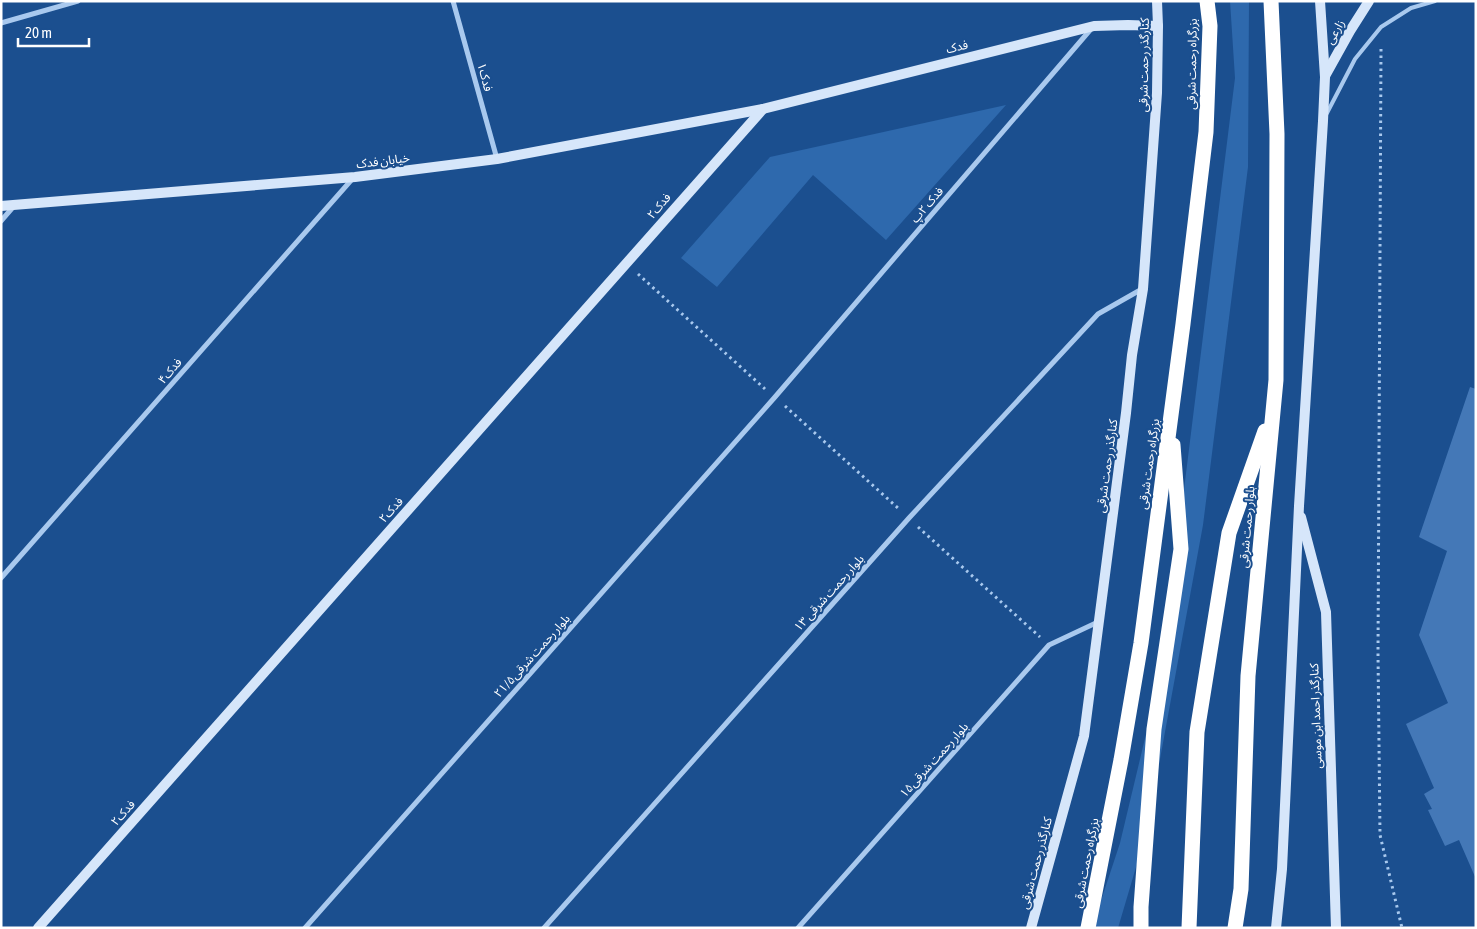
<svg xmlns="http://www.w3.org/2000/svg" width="1477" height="929" font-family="'Asap Condensed','Noto Sans Arabic',sans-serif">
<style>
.green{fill:#2e69ad}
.building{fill:#4478b7}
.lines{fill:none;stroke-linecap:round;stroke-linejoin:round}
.path{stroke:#a9c9ee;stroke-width:3;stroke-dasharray:2.5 4;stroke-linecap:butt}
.lane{stroke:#a9c9ee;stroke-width:4}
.street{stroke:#a9c9ee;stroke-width:5}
.secondary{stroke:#d6e6fa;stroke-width:10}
.highway{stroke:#fff;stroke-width:15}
.labels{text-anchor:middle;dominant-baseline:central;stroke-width:4;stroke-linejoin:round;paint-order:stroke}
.street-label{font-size:12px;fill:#fff;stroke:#1b4f8f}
</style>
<rect width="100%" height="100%" fill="#1b4f8f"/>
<!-- green -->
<g class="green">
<polygon points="1230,1 1249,1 1248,167 1203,525 1147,830 1118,928 1092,928 1120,843 1162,667 1235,78"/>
<polygon points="1006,105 886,240 813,175 717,287 681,258 770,157"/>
</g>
<!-- building -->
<polygon class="building" points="1470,387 1476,389 1476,879 1459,840 1445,846 1428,810 1432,809 1424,794 1434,788 1406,724 1448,703 1419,635 1447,551 1419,537"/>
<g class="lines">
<!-- path -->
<g class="path">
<polyline points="1381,49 1378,653 1380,835 1402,928"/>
<polyline points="638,274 765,389"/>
<polyline points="785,406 899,509"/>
<polyline points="918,527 1040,637"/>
</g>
<!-- lane -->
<polyline class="lane" points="1327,113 1355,59 1381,27 1411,8 1435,1"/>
<!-- street -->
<g class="street">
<polyline points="453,1 497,159"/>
<polyline points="1,23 78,1"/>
<polyline points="1,221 14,206"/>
<polyline points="1,578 354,177"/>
<polyline points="305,928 775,397 1091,29"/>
<polyline points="544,928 909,518 1098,314 1142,289"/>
<polyline points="798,928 1049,645 1098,622"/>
</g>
<!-- secondary -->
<g class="secondary">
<polyline points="1325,76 1350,31 1369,1"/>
<polyline points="1,206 355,177 497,159 763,109 1094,26 1128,25 1158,26"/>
<polyline points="1301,517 1326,612 1336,928"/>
<polyline points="38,928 763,109"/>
<polyline points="1031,928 1084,736 1126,413 1132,355 1143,289 1157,93 1158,26 1157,1"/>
<polyline points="1276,928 1282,869 1299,506 1323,121 1325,77 1320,1"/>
</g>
<!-- highway -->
<g class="highway">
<polyline points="1088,928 1121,760 1141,643 1183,324 1206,132 1210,26 1207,1"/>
<polyline points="1141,928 1141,907 1154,729 1181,549 1173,445"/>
<polyline points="1189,928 1197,732 1229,533 1265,431"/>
<polyline points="1235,928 1241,889 1248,676 1276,380 1277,134 1271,1"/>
</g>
</g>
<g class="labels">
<!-- street labels -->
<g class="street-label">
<text transform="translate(1335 32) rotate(-60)">زارعی</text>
<text transform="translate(957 47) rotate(-14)">فدک</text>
<text transform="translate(1192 64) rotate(-89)">بزرگراه رحمت شرقی</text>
<text transform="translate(1144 65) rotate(-89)">کنارگذر رحمت شرقی</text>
<text transform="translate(485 77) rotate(75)">فدک۱</text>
<text transform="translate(383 161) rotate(-7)">خیابان فدک</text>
<text transform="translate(927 205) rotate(-49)">فدک ۲پ</text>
<text transform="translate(659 206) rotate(-49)">فدک۲</text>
<text transform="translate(170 371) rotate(-49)">فدک۴</text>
<text transform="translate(1149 464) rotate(-82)">بزرگراه رحمت شرقی</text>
<text transform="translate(1107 466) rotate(-82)">کنارگذر رحمت شرقی</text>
<text transform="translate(391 510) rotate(-48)">فدک۲</text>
<text transform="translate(1247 527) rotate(-85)">بلوار رحمت شرقی</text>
<text transform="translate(829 593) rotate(-48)">بلوار رحمت شرقی ۱۳</text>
<text transform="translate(532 656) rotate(-48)">بلوار رحمت شرقی۲۱/۵</text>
<text transform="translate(1316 716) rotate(-92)">کنارگذر احمد ابن موسی</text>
<text transform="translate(934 760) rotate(-48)">بلوار رحمت شرقی۱۵</text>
<text transform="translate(123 813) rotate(-48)">فدک۲</text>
<text transform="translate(1036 863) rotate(-75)">کنارگذر رحمت شرقی</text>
<text transform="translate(1086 863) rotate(-79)">بزرگراه رحمت شرقی</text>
</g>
</g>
<!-- border -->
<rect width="1477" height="929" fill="none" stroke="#ffffff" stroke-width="5"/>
<!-- scale -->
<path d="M18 38v8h71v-8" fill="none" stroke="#ffffff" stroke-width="2.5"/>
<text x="25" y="38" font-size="15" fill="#ffffff" stroke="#1b4f8f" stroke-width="4" paint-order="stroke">20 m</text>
</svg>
